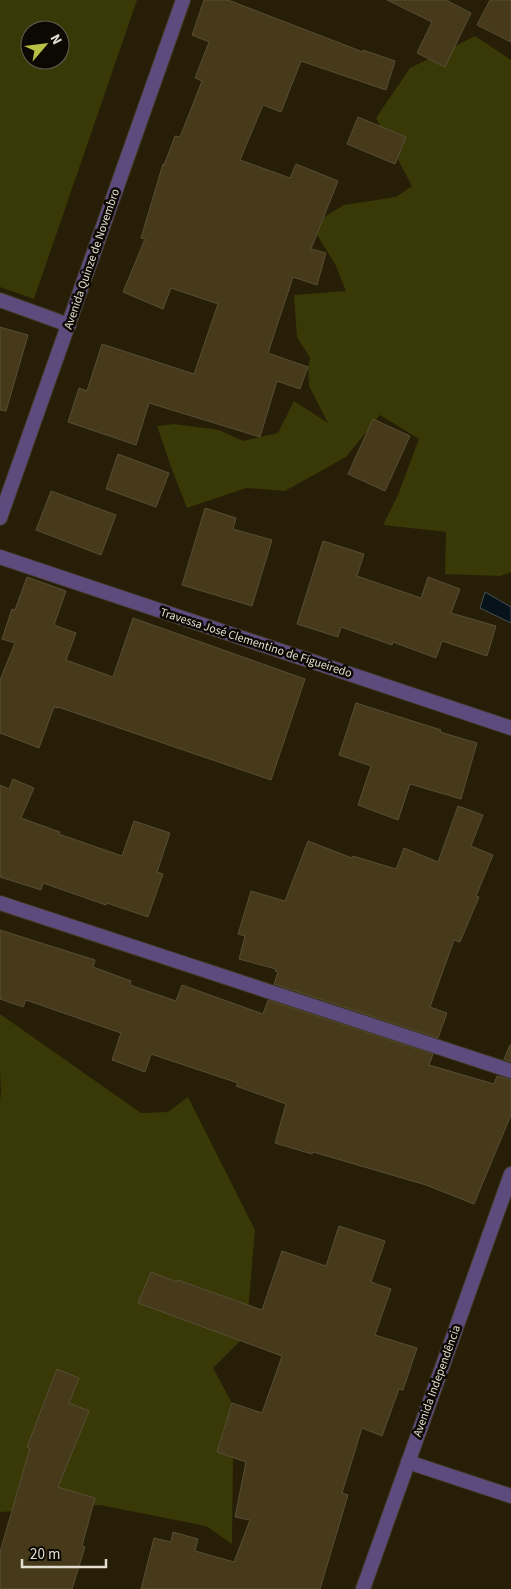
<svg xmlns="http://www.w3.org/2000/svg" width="511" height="1589" font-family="'Source Sans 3',sans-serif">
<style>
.green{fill:#383906;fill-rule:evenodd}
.water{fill:#06131b;stroke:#495052}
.building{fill:#463a1a;stroke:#574e36}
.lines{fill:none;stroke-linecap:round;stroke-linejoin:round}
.minor-casing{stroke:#413923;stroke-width:16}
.minor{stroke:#5d4b7e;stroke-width:14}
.labels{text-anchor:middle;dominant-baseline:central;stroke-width:5;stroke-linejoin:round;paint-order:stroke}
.street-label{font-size:12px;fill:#e4ded1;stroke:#0c0802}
</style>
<rect width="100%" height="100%" fill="#261e07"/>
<!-- green -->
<g class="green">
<path d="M0,0H137L34,299L0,287ZM30,30H60V60H30Z"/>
<polygon points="475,36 511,60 511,572 500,576 445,574 446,532 383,525 398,495 419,439 380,415 346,457 285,491 246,488 187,508 171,467 157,426 174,424 219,430 243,441 278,433 294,401 328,423 309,386 308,367 310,358 297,337 294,295 346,291 335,264 311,225 344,205 396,197 412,186 376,118 410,68"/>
<polygon points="0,1014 141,1113 168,1112 188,1097 255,1230 246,1335 213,1368 232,1403 217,1452 233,1457 232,1544 206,1526 100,1505 0,1512 0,1101 1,1090 0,1072"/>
</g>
<!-- water -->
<polygon class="water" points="485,592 511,607 511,623 480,608"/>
<!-- building -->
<g class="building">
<polygon points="204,0 228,0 363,52 363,50 395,61 386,90 301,61 281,112 263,105 240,160 290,178 296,164 338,181 311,249 326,253 317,285 293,277 268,353 308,367 300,389 277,381 260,437 149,403 136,445 68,422 79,388 87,391 102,344 194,374 218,304 171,288 163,309 123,292 145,239 141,238 163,164 164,165 175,136 180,137 202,81 195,78 209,42 192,35"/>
<polygon points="387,0 446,0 471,13 445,67 417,53 432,22"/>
<polygon points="490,0 511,0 511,42 477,25"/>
<polygon points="358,117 406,137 395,164 347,144"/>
<polygon points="0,327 28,335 6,411 0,410"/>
<polygon points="373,419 410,436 385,491 348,474"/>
<polygon points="118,454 169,473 156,507 106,489"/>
<polygon points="51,491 116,515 101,555 36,530"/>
<polygon points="205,508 236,518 233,529 272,540 252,606 182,585"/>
<polygon points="323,541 364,554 357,576 421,598 428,577 460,589 451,613 496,626 487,656 442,641 436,658 393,642 392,645 341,627 338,637 297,624"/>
<polygon points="27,577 66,591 54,625 76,633 66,660 113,677 133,618 305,679 271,780 58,707 58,708 54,707 39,748 0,733 0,680 15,643 2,639 12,609 15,610"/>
<polygon points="356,703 441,730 440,732 477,743 461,799 410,784 398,820 358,805 371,766 339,755"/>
<polygon points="13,779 34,788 21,818 60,832 59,834 122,856 134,821 170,833 157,872 163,874 148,917 107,903 106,905 43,883 41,890 0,877 0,785 9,789"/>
<polygon points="458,806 483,815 471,846 493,855 476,896 479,897 460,942 454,940 430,1007 447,1013 438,1038 274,984 278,972 275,971 276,969 239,959 245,936 238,934 251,891 285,901 308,841 352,858 353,856 396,869 404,848 438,862"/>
<polygon points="0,930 95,960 93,967 131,981 130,985 176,1001 182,985 263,1014 268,1000 433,1054 429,1065 494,1084 497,1076 511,1080 511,1115 474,1204 426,1185 313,1152 312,1154 275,1143 286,1104 236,1086 238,1083 151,1054 145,1072 112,1060 121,1033 26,1000 23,1007 0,999"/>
<polygon points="510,1045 511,1045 511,1062 504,1059"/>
<polygon points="339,1226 385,1241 371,1282 391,1289 375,1335 417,1348 403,1390 399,1389 382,1436 362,1428 342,1493 348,1495 320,1589 141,1589 154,1538 171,1542 173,1532 198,1539 195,1551 234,1562 250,1520 235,1517 246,1462 217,1452 232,1403 262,1413 282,1356 138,1303 151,1272 177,1282 178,1280 262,1310 282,1251 326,1266"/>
<polygon points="57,1369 79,1378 69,1403 89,1411 58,1487 95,1498 82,1546 85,1547 72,1589 0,1589 0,1552 30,1448 27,1447"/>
</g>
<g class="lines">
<defs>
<g id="minor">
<polyline points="0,300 69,325"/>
<polyline points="0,518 183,0"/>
<polyline points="0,557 511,728"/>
<polyline points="0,903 511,1071"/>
<polyline points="408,1462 511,1496"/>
<polyline points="363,1589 511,1174"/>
</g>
</defs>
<!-- minor casing -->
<use href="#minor" class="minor-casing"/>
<!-- minor -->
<use href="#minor" class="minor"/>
</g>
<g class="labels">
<!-- street labels -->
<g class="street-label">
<text transform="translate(92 259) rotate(-71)">Avenida Quinze de Novembro</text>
<text transform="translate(256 643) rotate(18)">Travessa José Clementino de Figueiredo</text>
<text transform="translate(437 1381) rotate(-70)">Avenida Independência</text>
</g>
</g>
<!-- north arrow -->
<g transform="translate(45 45) rotate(62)"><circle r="24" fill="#0c0802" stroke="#625e55"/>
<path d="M0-4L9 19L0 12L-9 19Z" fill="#b8c146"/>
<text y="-8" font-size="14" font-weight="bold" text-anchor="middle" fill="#e4ded1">N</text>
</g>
<!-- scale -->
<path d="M22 1559v8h84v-8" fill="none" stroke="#e4ded1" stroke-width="2.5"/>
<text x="30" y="1559" font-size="15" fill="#e4ded1" stroke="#0c0802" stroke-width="4" paint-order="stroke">20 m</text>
</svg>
